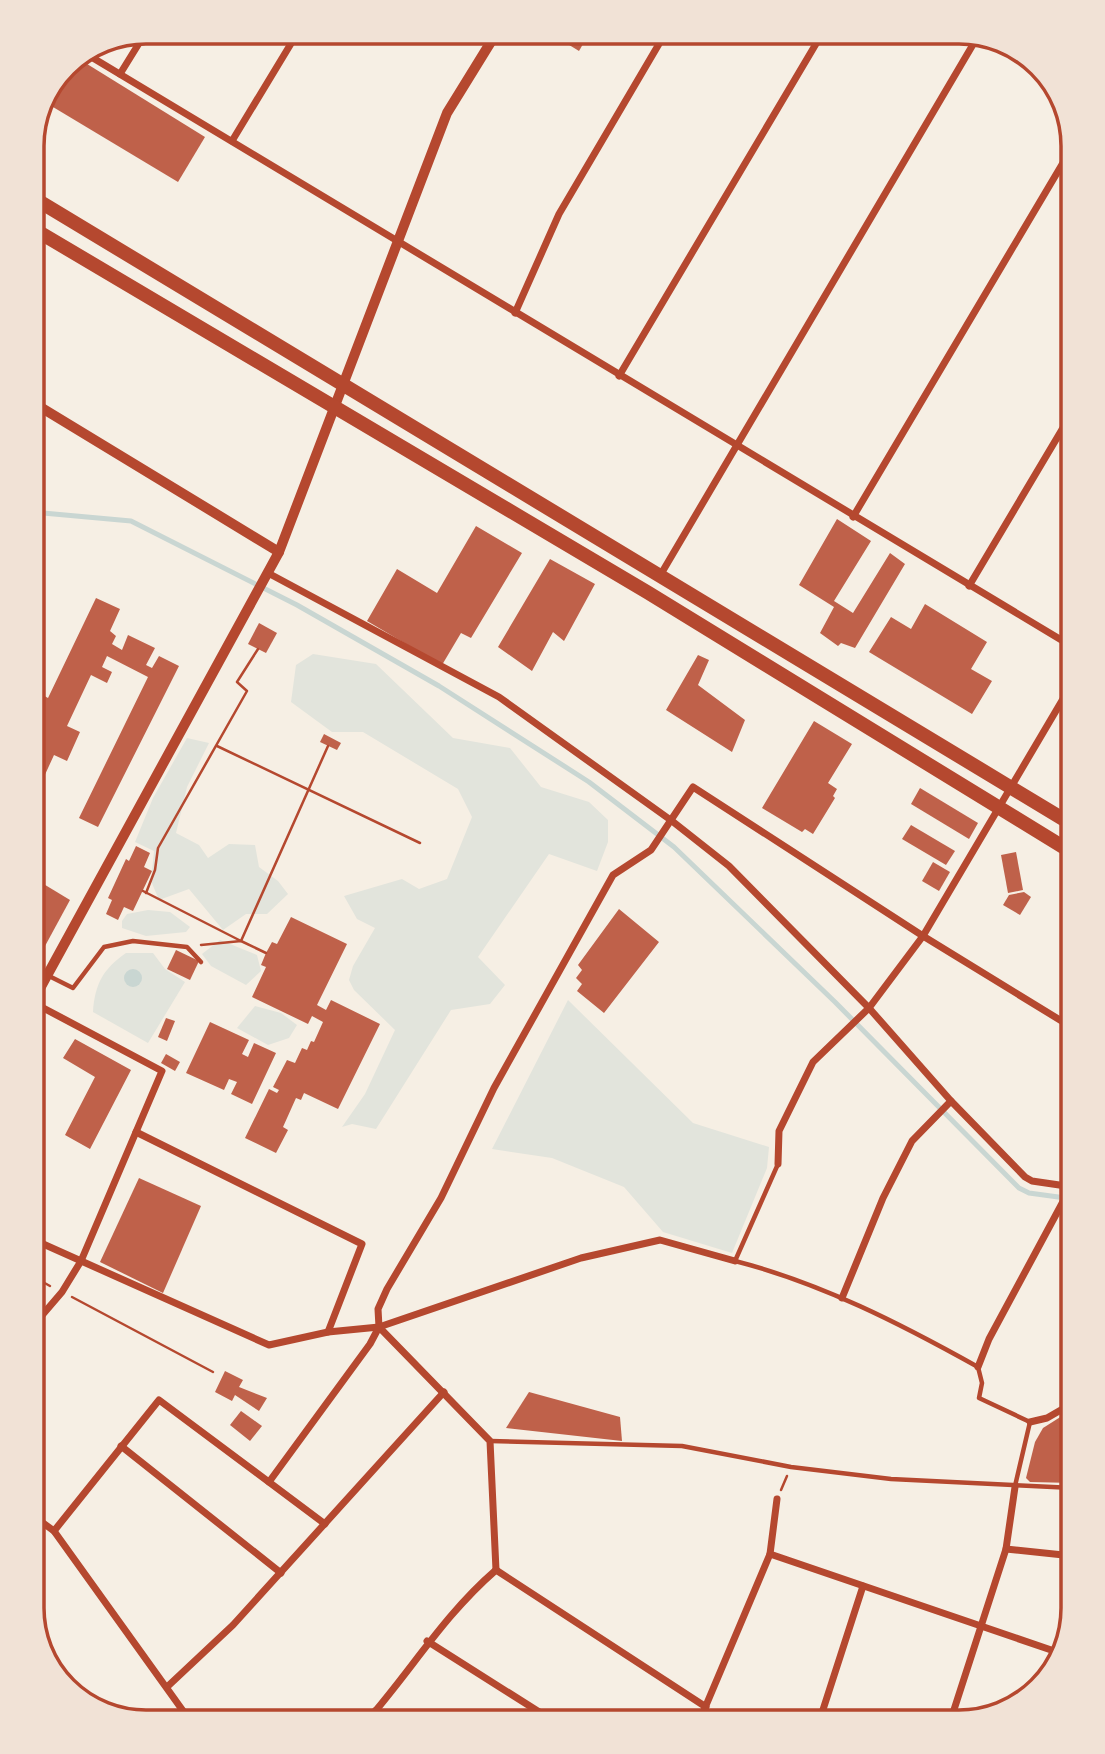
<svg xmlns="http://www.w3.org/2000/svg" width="1105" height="1754" font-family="'Fira Sans Condensed',sans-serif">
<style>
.green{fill:#e2e4dc}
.water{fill:#c9d6d2}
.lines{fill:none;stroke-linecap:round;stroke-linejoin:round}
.stream{stroke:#c9d6d2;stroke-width:5}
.building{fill:#bf614a}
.path{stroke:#b5482f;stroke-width:2.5}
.service{stroke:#b5482f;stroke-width:4.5}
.minor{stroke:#b5482f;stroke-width:7}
.tertiary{stroke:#b5482f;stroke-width:10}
.trunk{stroke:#b5482f;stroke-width:14}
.rim{fill:none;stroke:#b5482f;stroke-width:3.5}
</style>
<rect width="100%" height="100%" fill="#f6efe4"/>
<!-- green -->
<g class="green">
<polygon points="313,654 376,664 453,738 510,748 541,787 589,802 608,820 608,842 597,871 549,854 478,957 505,985 490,1004 451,1010 376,1129 352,1124 342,1127 365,1094 395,1030 354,990 349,980 353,966 375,928 357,919 344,896 402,879 419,889 447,879 472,817 458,789 363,732 332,732 291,702 296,665"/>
<polygon points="187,738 209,743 187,787 176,833 199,845 208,858 229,844 255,845 259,867 278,881 288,894 267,914 246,914 223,930 189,889 159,900 151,881 154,851 135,842 153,798"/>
<polygon points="148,910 170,912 190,927 186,932 146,936 122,928 122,921 127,914"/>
<polygon points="220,940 257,955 261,971 246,985 211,966 202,954"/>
<path d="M126,953H153L165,969L185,982L148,1043L93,1012C95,984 103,969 126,953Z"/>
<polygon points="568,1000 693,1123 769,1147 767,1168 732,1253 663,1232 624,1187 552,1158 492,1149"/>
<polygon points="255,1006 281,1013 297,1025 289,1038 268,1045 237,1028"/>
</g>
<!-- water -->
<circle class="water" cx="133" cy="978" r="9"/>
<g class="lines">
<!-- stream -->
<polyline class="stream" points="32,512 131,521 297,605 439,686 589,782 674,847 835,1002 1019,1188 1029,1193 1073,1199"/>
</g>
<!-- building -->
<g class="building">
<polygon points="548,32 590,32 579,51"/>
<polygon points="79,59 205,137 178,182 48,104 65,65"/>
<polygon points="32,247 42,253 32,271"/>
<polygon points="837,519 871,541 834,601 853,613 890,553 905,564 855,648 841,643 838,646 820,633 834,607 799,585"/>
<polygon points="476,526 522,553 471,638 461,633 442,665 367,621 397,569 437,593"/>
<polygon points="550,559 595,584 564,641 553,632 532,671 498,647"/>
<polygon points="96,598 120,609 110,631 116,636 112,644 122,650 128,635 155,648 146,665 152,668 159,656 179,666 98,827 79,818 148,677 107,656 102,667 112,672 107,683 91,675 67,726 80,732 67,761 54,755 32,803 32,733 42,711 32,706 32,689 48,698"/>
<polygon points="925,604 987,642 971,669 992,681 972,714 869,652 891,617 911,629"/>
<polygon points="259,623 277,633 266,653 248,644"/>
<polygon points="698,655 709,660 698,685 745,720 732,752 666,710"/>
<polygon points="814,721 852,744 828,783 837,789 833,796 835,798 813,834 805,829 802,832 762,808"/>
<polygon points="324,734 341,743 337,750 320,742"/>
<polygon points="920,788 978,823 969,839 911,804"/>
<polygon points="911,825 955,851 946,865 902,839"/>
<polygon points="136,846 150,853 144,867 152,871 133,911 124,907 118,920 106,914 112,900 108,898 126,859 129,861"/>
<polygon points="1016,852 1023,890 1008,893 1001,855"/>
<polygon points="933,862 950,872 939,891 922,881"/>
<polygon points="32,877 70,900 32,970"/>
<polygon points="1024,892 1031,897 1020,915 1003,905 1009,895"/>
<polygon points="619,909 659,942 604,1013 577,991 582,984 576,978 582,970 578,965"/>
<polygon points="291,917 347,944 317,1005 326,1010 331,1000 380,1024 338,1109 304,1093 301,1100 296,1098 283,1127 288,1130 276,1153 245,1138 269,1089 277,1093 279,1090 273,1087 287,1060 295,1063 302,1048 307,1050 311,1041 314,1042 323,1022 312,1016 308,1024 252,997 266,967 261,965 266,953 272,942 277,944"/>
<polygon points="176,950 199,961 190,980 167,969"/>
<polygon points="166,1018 175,1021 167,1041 158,1037"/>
<polygon points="210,1022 249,1040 242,1054 248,1057 254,1043 276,1053 252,1104 231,1094 237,1082 229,1079 224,1090 186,1073"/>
<polygon points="75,1039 131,1070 90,1149 65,1135 95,1077 63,1058"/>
<polygon points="166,1054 180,1062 175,1071 161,1063"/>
<polygon points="139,1178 201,1206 163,1293 100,1262"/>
<polygon points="225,1371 243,1380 239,1387 267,1398 259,1411 235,1395 232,1401 215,1392"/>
<polygon points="529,1392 620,1417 622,1441 506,1428"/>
<polygon points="1073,1409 1073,1483 1030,1482 1026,1478 1035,1442 1043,1428"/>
<polygon points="241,1411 262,1426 250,1441 230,1425"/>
</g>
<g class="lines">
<!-- path -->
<g class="path">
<polyline points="217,746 420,843"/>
<polyline points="143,891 241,941 328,746"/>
<polyline points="146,893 155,870 158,848 247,691 237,682 258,649"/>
<polyline points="201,945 241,941 266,953"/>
<polyline points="32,1276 50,1286"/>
<polyline points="72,1297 213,1372"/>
<polyline points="781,1490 787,1476"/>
</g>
<!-- service -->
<g class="service">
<polyline points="49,976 73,988 104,947 133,941 187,947 201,962"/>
<path d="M778,1164L735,1261C821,1283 901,1324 978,1367L982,1383L979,1398L1030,1422L1015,1486"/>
<polyline points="490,1441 682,1446 791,1467 891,1479 1073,1488"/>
</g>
<!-- minor -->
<g class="minor">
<polyline points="987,39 1044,74"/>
<polyline points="88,55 1073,647"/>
<polyline points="120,74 146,32"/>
<polyline points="232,141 298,32"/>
<polyline points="515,313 559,214 666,32"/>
<polyline points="619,376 823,32"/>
<polyline points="853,517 1073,146"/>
<polyline points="268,573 499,697 672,821 729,866 869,1008 951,1101 1025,1177 1032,1181 1073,1187"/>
<polyline points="661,574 978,36"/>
<polyline points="969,586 1073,411"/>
<polyline points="136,1132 362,1244 328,1332"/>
<polyline points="778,1164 779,1131 813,1062 869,1008 923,936 1073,682"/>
<polyline points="32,1239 269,1345 328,1332 379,1327 581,1258 660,1240 735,1261"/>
<polyline points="842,1298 883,1198 912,1141 951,1101"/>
<polyline points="32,1327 62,1292 81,1261 162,1071 32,1002"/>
<polyline points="379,1327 490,1441 496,1570"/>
<polyline points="978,1367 989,1339 1073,1183"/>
<polyline points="1030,1422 1047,1418 1073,1403"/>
<polyline points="121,1446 281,1573"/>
<polyline points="269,1482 370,1344 379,1327 378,1309 387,1289 441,1198 494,1088 613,875 651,850 693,787 923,936 1073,1028"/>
<polyline points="32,1515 54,1531 191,1722"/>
<polyline points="54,1531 159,1400 325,1524"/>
<polyline points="1006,1549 1073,1556"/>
<polyline points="770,1554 1060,1653"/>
<polyline points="496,1570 706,1707"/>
<polyline points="427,1641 555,1722"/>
<polyline points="167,1687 233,1625 444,1392"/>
<polyline points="375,1711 393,1722"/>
<path d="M366,1722C411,1671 443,1616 496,1570"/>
<polyline points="699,1722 770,1554 777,1499"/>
<polyline points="819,1722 863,1586"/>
<polyline points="950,1722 1006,1549 1015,1487"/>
</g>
<!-- tertiary -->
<g class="tertiary">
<polyline points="32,402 279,552"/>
<polyline points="32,1003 279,552 447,113 497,32"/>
</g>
<!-- trunk -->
<g class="trunk">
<polyline points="32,197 1073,825"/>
<polyline points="32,228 647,592 1073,853"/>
</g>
</g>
<!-- crop -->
<path d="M0 0H1105V1754H0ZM146 44H959A102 102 0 0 1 1061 146V1608A102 102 0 0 1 959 1710H146A102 102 0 0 1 44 1608V146A102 102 0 0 1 146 44Z" fill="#f1e2d6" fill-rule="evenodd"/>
<path class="rim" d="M146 44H959A102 102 0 0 1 1061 146V1608A102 102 0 0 1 959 1710H146A102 102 0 0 1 44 1608V146A102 102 0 0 1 146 44Z"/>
</svg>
